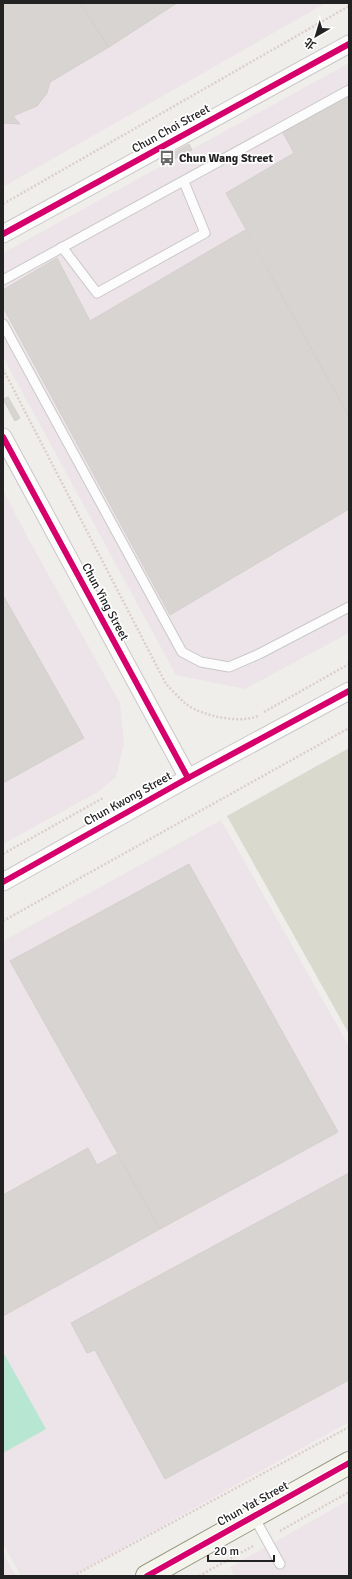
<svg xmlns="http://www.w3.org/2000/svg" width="352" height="1579" font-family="Signika,'Noto Sans TC',sans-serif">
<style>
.industrial{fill:#ede4e9}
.construction{fill:#d9d9cd}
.pitch{fill:#b7e6d2}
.building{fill:#d7d4d2;stroke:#d3d0cc}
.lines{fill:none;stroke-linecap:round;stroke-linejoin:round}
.lane-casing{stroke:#c9c8c7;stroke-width:11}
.street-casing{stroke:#c9c8c7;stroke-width:19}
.secondary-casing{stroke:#999a82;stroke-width:24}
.path{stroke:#dccecd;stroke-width:2.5;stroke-dasharray:2 2;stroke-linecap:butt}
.lane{stroke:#fdfcfc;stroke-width:9}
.street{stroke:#fdfcfc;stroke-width:17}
.secondary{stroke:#f4f4ed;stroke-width:22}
.cycleway-casing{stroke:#fff;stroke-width:8}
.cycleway{stroke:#d6006c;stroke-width:6}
.labels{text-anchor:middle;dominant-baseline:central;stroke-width:3.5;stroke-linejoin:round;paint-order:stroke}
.street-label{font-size:12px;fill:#222;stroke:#fff}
.poi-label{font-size:12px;font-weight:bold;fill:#222;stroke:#fff;text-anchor:start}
</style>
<rect width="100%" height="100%" fill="#f0eeeb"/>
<!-- industrial -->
<g class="industrial">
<polygon points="3,3 326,3 3,187"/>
<polygon points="349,63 349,633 245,689 176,675 3,357 3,253"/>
<polygon points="3,490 29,540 120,703 124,743 116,777 98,792 3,844"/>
<polygon points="221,820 349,1046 349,1422 72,1576 21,1576 3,1544 3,941"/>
<polygon points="349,1500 349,1576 235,1576 230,1567"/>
<polygon points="3,1554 16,1576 3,1576"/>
</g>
<!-- construction -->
<polygon class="construction" points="349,748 349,1034 227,816"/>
<!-- pitch -->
<polygon class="pitch" points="3,1352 46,1429 3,1453"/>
<!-- building -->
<g class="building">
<polygon points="3,3 80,3 109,47 50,82 47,93 37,106 13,116 20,124 3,123"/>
<polygon points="80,3 177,3 109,47"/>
<polygon points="349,90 349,417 226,193 294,153 281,129"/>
<polygon points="189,144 192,150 170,161 167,156"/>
<polygon points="245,230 349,417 349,509 170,615 3,307 3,290 57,258 90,321"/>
<polygon points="8,397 20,418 15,421 3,399"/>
<polygon points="3,597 4,597 84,738 3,783"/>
<polygon points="189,864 338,1132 160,1229 10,961"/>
<polygon points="88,1148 97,1165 117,1154 160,1229 3,1316 3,1195"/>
<polygon points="349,1173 349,1380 165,1479 95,1350 87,1353 71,1323"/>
</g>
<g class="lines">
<defs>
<g id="lane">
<polyline points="62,247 97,293 205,233 184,182"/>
<polyline points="3,280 349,90"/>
<polyline points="3,324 182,652 201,662 229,667 259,654 349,607"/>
<polyline points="254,1517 280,1564"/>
</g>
<g id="street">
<polyline points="3,234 349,44"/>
<polyline points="3,437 188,778"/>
<polyline points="3,882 188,778 349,691"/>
</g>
<polyline id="secondary" points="147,1576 349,1463"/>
</defs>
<!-- lane casing -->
<use href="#lane" class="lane-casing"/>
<!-- street casing -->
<use href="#street" class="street-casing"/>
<!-- secondary casing -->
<use href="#secondary" class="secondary-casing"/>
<!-- path -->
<g class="path">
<polyline points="3,204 349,6"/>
<path d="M3,369L166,684C172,690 179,698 186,704C202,716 239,724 258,716"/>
<polyline points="264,712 349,664"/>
<polyline points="3,854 103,798"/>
<polyline points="3,921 349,728"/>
<polyline points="280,1531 349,1492"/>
<polyline points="73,1576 349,1427"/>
<polyline points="199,1576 253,1546"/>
</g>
<!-- lane -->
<use href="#lane" class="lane"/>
<!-- street -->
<use href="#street" class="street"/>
<!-- secondary -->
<use href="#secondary" class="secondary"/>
<defs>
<g id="cycleway">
<polyline points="3,234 349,44"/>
<polyline points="3,437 188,778"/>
<polyline points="3,882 188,778 349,691"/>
<polyline points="147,1576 349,1463"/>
</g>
</defs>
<!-- cycleway casing -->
<use href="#cycleway" class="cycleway-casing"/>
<!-- cycleway -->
<use href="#cycleway" class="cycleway"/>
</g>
<!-- icons -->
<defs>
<symbol id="bus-bare" viewBox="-9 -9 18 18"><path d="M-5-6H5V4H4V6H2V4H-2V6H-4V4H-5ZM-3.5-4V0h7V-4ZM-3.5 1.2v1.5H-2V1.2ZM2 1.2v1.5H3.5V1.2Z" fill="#6a6968" stroke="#fff" stroke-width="2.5" paint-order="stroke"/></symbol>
</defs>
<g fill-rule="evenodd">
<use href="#bus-bare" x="156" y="147" width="22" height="22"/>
</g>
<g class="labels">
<!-- street labels -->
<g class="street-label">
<text transform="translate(171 129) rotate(-29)">Chun Choi Street</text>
<text transform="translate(105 602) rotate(62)">Chun Ying Street</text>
<text transform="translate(128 799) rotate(-29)">Chun Kwong Street</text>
<text transform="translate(253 1504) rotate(-29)">Chun Yat Street</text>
</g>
<!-- poi labels -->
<g class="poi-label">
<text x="179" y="158">Chun Wang Street</text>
</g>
</g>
<!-- border -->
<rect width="352" height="1579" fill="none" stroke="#222222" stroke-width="8"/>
<!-- north arrow -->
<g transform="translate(316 36) rotate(218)" stroke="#ffffff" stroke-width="3" paint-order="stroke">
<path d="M0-3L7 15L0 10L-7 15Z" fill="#222222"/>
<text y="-6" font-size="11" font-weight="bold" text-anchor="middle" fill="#222222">北</text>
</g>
<!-- scale -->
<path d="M208 1555v6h66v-6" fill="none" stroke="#222222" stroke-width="2"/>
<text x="214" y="1555" font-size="12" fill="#222222" stroke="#ffffff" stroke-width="3" paint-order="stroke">20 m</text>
</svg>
